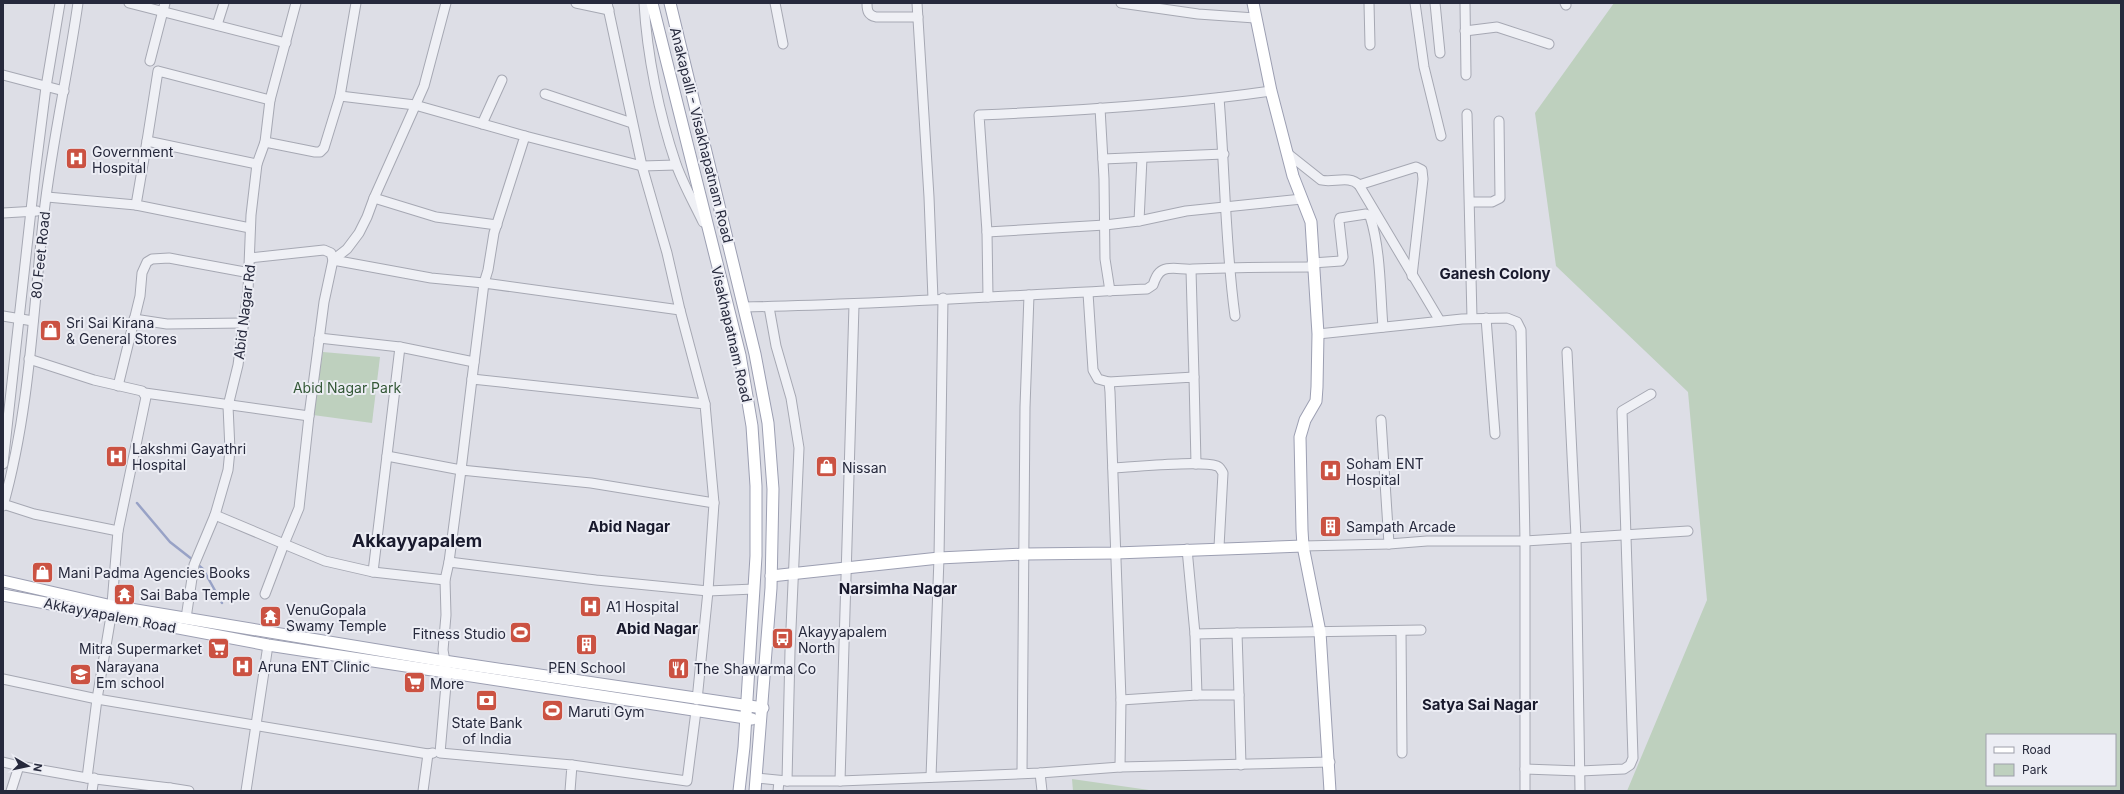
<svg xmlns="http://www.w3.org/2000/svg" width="2124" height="794" font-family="Inter,sans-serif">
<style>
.green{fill:#bed0be;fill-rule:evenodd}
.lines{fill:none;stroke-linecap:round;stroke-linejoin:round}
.stream{stroke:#98a2c6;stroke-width:2.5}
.minor-casing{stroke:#a6a8b3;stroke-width:11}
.major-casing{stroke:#9c9fb2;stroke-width:13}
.minor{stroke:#eff0f5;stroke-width:9}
.major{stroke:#fff;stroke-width:11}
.labels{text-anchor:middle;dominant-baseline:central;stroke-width:4;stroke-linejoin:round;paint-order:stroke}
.street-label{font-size:14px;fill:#26293c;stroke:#ecedf4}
.poi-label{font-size:14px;fill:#26293c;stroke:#ecedf4;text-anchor:start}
.park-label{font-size:14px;fill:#345837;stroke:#ecedf4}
.neighbourhood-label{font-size:15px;font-weight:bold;fill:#191a2d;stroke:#ecedf4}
.district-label{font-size:18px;font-weight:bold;fill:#191a2d;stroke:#ecedf4}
</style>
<rect width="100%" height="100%" fill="#dddee6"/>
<!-- green -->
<g class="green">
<path d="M1614,3H2121V791H1627L1707,600L1688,392L1556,266L1535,113ZM1987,735H2115V785H1987Z"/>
<polygon points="323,352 380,357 372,423 313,415"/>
<polygon points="1072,779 1156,791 1073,791"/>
</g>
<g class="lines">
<!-- stream -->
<g class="stream">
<polyline points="137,503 170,542 193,560"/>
<polyline points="197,564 203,569 222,603"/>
</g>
<defs>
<g id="minor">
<polyline points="129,3 286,43"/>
<polyline points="576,3 609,10"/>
<polyline points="607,3 642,166 667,253 680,310"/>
<path d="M644,3C647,55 659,114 676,164C683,184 694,203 703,222"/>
<polyline points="775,3 783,44"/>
<path d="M867,3C867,11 868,15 876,17H918"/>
<polyline points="917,3 929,197 933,299"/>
<polyline points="1121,3 1198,14 1255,18"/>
<polyline points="1369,3 1370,45"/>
<polyline points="1415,3 1424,67 1441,136"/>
<polyline points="1435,3 1440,53"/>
<polyline points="1465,3 1466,75"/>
<polyline points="1565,3 1566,5"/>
<polyline points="217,25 224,3"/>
<polyline points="1465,31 1497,27 1549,44"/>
<polyline points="150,61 165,3"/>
<polyline points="3,75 64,91"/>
<polyline points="545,94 632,123"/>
<path d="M1219,98C1225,171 1225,244 1235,316"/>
<polyline points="1100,108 1104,179 1105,259 1110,291"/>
<polyline points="1467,114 1472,318"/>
<polyline points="482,124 502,80"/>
<polyline points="525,136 642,166 676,165"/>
<polyline points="147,141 158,71 270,100"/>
<polyline points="265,142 315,152 320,152 324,148 340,96 356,3"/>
<path d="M1287,153L1321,180C1333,183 1350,175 1359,185L1440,321"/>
<polyline points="1103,159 1224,154"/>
<polyline points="1359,185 1416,167 1422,170 1423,179 1412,276"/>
<polyline points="47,197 136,205"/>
<polyline points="374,198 436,217 497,225"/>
<polyline points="1470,202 1492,202 1500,198 1499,121"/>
<polyline points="3,213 37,211"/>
<polyline points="1139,221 1142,158"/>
<polyline points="250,228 136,205 147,141 257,164"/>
<polyline points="987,232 1105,225 1139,221 1186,211 1302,199"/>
<polyline points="250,258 324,250 331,253 333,260 347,249 359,233 367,217 374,198 424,86 446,3"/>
<path d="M1312,263L1341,261L1343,257L1339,221L1340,218L1366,214L1370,216C1381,251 1380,291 1383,327"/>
<polyline points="1191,270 1194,377"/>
<polyline points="1088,293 1093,370 1098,379 1109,382 1110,392 1121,700 1120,767"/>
<path d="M988,297L987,232L979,115C1076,111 1174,105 1271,91"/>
<path d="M744,307C878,305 1013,295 1147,289L1153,285C1155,279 1157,273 1163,270C1171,266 1183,270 1193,269C1233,267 1273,267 1313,267"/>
<polyline points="769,307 776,346 791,398 799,448 790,651 787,781"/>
<polyline points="3,316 33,321"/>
<polyline points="1486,318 1495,434"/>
<polyline points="134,319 167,324 244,323"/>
<polyline points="1318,334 1462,319 1507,318 1517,322 1521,330 1525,541 1525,791"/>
<polyline points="319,338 400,347"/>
<polyline points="1567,352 1576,537 1580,791"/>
<polyline points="29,359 94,380 142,391 146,397 118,531 111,616 97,699 428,754"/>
<polyline points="472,379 484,283 680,310 705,404"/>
<polyline points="1109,382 1194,377 1196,464"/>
<polyline points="118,386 140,296 142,273 147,262 152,259 169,258 250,273"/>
<polyline points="145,393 309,416 324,302 333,260 431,278 484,283 488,270 494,233 525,136 415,105 340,96"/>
<polyline points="1381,420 1389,544"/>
<polyline points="387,456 461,470 472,379 705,404 714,503"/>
<polyline points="3,464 35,174 46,87 60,3"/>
<path d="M1113,468C1136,467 1199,460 1217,466C1220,467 1221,470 1223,473L1219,547"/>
<polyline points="3,504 34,514 118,531"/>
<path d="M3,506C30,411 33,310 44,213C52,142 68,73 78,3"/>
<polyline points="215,515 284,544 299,508 309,416"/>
<polyline points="1303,546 1389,544 1427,541 1525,541 1688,531"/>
<polyline points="449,562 461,470 591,483 714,503 708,591 697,700"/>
<polyline points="373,572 400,347 474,362"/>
<polyline points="265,594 284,544 325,561 373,572 445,580"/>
<polyline points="186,618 194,565 215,515 228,470 230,450 228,406 238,365 248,291 251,215 257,164 265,142 270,100 296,3"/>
<polyline points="1401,631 1402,753"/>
<polyline points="1237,633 1421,630"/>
<polyline points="1195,634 1237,633 1239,695"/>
<polyline points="3,679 97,699 87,778"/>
<polyline points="1197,695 1239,695 1241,765"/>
<polyline points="1121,700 1197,695 1195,634 1187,549"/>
<polyline points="3,762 19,766 11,791"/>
<polyline points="572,765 687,781 696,711"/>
<polyline points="19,766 87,778 170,788 170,791"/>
<polyline points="1525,769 1580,771 1624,769 1630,765 1633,758 1622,411 1651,394"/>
<polyline points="1022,773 1025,407 1029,295"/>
<polyline points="1040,773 1042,791"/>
<polyline points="931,777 939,558 943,298"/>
<polyline points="757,778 787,781 840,781 1040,773 1120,767 1330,762"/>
<polyline points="840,781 854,305"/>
<polyline points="170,788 189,791"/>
<polyline points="92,791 94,778"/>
<polyline points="246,791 268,645"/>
<polyline points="423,791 428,754 433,753"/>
<polyline points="570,791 572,765 440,753 447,673 443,650 446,615 445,580 449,562 596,580 708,591 754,589"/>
<polyline points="778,791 779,781"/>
</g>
<g id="major">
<polyline points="652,3 740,355 752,426 756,486 756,556 744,747 739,791"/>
<polyline points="670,3 755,354 768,423 773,489 771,588 755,791"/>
<polyline points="1253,3 1271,91 1293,176 1311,222 1318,334 1317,387 1316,401 1305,420 1300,437 1302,530 1303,546 1320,632 1330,791"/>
<polyline points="771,576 939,558 1025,554 1116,553 1303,546"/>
<polyline points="3,581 112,606 444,661 763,708"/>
<polyline points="3,595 268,645 752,719"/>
</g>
</defs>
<!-- minor casing -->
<use href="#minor" class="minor-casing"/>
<!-- major casing -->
<use href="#major" class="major-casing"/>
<!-- minor -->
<use href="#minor" class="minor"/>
<!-- major -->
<use href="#major" class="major"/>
</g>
<!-- icons -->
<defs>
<symbol id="hospital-square" viewBox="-11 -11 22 22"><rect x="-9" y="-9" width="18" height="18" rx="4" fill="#cb5242" stroke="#ecedf4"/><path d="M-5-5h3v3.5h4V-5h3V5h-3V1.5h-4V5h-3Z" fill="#fff"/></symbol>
<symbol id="shop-square" viewBox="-11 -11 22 22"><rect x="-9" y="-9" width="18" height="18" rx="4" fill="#cb5242" stroke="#ecedf4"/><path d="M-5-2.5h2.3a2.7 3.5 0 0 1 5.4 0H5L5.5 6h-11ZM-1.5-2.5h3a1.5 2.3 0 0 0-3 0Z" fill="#fff"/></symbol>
<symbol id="building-square" viewBox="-11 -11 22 22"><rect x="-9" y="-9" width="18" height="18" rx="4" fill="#cb5242" stroke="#ecedf4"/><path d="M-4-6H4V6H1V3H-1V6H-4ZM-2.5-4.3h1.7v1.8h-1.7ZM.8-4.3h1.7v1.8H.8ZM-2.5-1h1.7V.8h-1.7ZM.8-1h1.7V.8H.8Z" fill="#fff"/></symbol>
<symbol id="temple-square" viewBox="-11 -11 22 22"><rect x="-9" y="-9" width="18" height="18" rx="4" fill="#cb5242" stroke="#ecedf4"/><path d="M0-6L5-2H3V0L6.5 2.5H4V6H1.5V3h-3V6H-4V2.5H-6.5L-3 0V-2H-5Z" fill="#fff"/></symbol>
<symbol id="stadium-square" viewBox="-11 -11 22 22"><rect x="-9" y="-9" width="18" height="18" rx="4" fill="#cb5242" stroke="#ecedf4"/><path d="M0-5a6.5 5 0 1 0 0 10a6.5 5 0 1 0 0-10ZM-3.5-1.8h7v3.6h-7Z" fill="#fff"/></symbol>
<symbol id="bus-square" viewBox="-11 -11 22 22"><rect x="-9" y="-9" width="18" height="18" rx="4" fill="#cb5242" stroke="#ecedf4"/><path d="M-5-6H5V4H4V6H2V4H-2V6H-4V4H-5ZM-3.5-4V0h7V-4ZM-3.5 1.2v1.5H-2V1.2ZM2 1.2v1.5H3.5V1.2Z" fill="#fff"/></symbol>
<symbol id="supermarket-square" viewBox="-11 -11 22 22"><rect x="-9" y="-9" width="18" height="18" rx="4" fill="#cb5242" stroke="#ecedf4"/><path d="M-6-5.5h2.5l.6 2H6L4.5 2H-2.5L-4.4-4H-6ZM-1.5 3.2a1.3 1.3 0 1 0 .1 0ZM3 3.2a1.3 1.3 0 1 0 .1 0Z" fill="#fff"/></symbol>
<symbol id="restaurant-square" viewBox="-11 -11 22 22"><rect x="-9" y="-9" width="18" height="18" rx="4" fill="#cb5242" stroke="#ecedf4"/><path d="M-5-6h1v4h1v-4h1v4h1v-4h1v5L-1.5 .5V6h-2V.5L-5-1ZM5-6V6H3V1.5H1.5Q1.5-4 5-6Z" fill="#fff"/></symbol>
<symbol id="school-square" viewBox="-11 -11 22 22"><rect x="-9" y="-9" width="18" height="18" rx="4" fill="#cb5242" stroke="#ecedf4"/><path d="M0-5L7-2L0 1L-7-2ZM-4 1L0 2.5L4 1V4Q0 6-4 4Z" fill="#fff"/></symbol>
<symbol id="bank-square" viewBox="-11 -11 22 22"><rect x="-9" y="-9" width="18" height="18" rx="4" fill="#cb5242" stroke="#ecedf4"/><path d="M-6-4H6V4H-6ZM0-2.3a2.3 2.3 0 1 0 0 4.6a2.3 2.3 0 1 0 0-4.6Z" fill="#fff"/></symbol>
</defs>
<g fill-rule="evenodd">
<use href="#hospital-square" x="64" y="146" width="25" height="25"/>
<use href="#shop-square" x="38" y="318" width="25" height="25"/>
<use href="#hospital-square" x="104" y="444" width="25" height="25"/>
<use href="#shop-square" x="814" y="454" width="25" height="25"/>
<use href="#hospital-square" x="1318" y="458" width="25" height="25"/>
<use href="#building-square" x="1318" y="514" width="25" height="25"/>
<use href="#shop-square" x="30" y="560" width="25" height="25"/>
<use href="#temple-square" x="112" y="582" width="25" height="25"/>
<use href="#hospital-square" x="578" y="594" width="25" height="25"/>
<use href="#temple-square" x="258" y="604" width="25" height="25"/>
<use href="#stadium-square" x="508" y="620" width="25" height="25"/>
<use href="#bus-square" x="770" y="626" width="25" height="25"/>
<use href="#building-square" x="574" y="632" width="25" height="25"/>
<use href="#supermarket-square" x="206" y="636" width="25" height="25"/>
<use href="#hospital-square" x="230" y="654" width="25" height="25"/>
<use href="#restaurant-square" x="666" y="656" width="25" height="25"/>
<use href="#school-square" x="68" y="662" width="25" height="25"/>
<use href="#supermarket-square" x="402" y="670" width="25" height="25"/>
<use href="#bank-square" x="474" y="688" width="25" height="25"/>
<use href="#stadium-square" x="540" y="698" width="25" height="25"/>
</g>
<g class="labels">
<!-- street labels -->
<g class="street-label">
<text transform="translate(702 135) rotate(76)">Anakapalli - Visakhapatnam Road</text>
<text transform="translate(40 255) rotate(-84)">80 Feet Road</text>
<text transform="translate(244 312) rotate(-83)">Abid Nagar Rd</text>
<text transform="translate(732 334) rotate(77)">Visakhapatnam Road</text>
<text transform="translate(110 615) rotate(11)">Akkayyapalem Road</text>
</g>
<!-- poi labels -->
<g class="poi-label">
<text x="92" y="151">Government<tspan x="92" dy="16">Hospital</tspan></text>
<text x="66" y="322">Sri Sai Kirana<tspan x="66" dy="16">&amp; General Stores</tspan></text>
<text x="132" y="448">Lakshmi Gayathri<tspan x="132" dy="16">Hospital</tspan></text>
<text x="1346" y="463">Soham ENT<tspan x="1346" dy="16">Hospital</tspan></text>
<text x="842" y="467">Nissan</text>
<text x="1346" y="526">Sampath Arcade</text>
<text x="58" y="572">Mani Padma Agencies Books</text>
<text x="140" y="594">Sai Baba Temple</text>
<text x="606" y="606">A1 Hospital</text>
<text x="286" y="609">VenuGopala<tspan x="286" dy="16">Swamy Temple</tspan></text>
<text x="798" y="631">Akayyapalem<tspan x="798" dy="16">North</tspan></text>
<text x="506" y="633" text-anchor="end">Fitness Studio</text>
<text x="202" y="648" text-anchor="end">Mitra Supermarket</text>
<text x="96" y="666">Narayana<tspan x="96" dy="16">Em school</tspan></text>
<text x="258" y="666">Aruna ENT Clinic</text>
<text x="587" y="667" text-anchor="middle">PEN School</text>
<text x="694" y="668">The Shawarma Co</text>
<text x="430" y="683">More</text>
<text x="568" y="711">Maruti Gym</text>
<text x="487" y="722" text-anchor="middle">State Bank<tspan x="487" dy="16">of India</tspan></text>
</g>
<!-- park labels -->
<g class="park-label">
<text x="347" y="387">Abid Nagar Park</text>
</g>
<!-- neighbourhood labels -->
<g class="neighbourhood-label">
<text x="1495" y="273">Ganesh Colony</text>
<text x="629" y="526">Abid Nagar</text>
<text x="898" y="588">Narsimha Nagar</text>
<text x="657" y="628">Abid Nagar</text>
<text x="1480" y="704">Satya Sai Nagar</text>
</g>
<!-- district labels -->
<g class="district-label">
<text x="417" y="540">Akkayyapalem</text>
</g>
</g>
<!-- border -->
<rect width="2124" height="794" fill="none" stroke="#26293c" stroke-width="8"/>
<!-- legend -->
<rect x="1986" y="734" width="130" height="52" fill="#ecedf4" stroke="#9d9faa"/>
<rect x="1994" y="747" width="20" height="6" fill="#ffffff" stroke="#9d9faa"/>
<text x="2022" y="754" font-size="12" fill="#26293c">Road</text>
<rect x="1994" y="764" width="20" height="12" fill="#bed0be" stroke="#9d9faa"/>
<text x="2022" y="774" font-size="12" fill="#26293c">Park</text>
<!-- north arrow -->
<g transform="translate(28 766) rotate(99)" stroke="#ecedf4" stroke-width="3" paint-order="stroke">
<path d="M0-3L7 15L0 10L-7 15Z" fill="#26293c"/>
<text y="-6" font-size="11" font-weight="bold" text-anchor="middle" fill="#26293c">N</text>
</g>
</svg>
